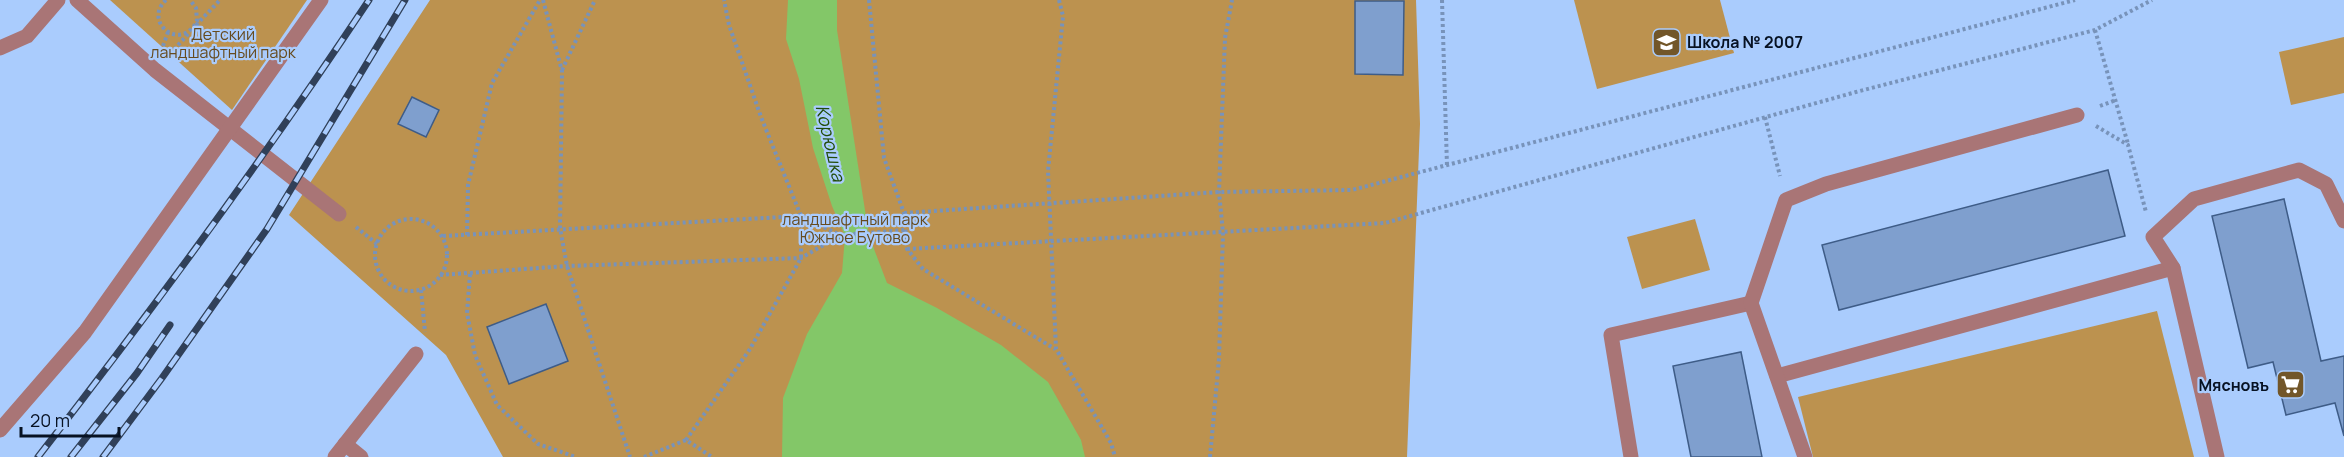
<svg xmlns="http://www.w3.org/2000/svg" width="2344" height="457" font-family="Manrope,sans-serif">
<style>
.green{fill:#bc924f}
.water{fill:#83c768}
.building{fill:#7f9fce;stroke:#3e5c87;stroke-width:1.5}
.lines{fill:none;stroke-linecap:round;stroke-linejoin:round}
.path{stroke:#7893ba;stroke-width:4;stroke-dasharray:3 3;stroke-linecap:butt}
.service{stroke:#a97576;stroke-width:15}
.rail-casing{stroke:#304059;stroke-width:7}
.rail{stroke:#aaccfd;stroke-width:4.5;stroke-dasharray:14;stroke-linecap:butt}
.labels{text-anchor:middle;dominant-baseline:central;stroke-width:4.5;stroke-linejoin:round;paint-order:stroke}
.park-label{font-size:16px;fill:#664b1f;stroke:#aaccfd}
.poi-label{font-size:16px;font-weight:bold;fill:#071223;stroke:#aaccfd;text-anchor:start}
.water-label{font-size:18px;font-style:italic;fill:#214c09;stroke:#aaccfd}
</style>
<rect width="100%" height="100%" fill="#aaccfd"/>
<!-- green -->
<g class="green">
<polygon points="110,0 307,0 232,110"/>
<polygon points="430,0 1416,0 1420,124 1407,457 503,457 446,355 289,215"/>
<polygon points="1574,0 1720,0 1734,53 1597,89"/>
<polygon points="2344,37 2344,93 2291,105 2279,52"/>
<polygon points="1695,219 1710,270 1642,289 1627,237"/>
<polygon points="2157,311 2194,457 1813,457 1798,397"/>
</g>
<!-- water -->
<polygon class="water" points="788,0 837,0 837,30 869,236 887,283 937,308 1001,345 1048,382 1081,440 1085,457 782,457 783,398 807,334 842,273 845,236 832,206 813,148 799,79 786,39"/>
<!-- building -->
<g class="building">
<polygon points="1355,1 1404,1 1403,75 1355,74"/>
<polygon points="412,97 439,110 426,137 398,124"/>
<polygon points="2108,170 2125,236 1839,310 1822,245"/>
<polygon points="2284,199 2321,361 2344,356 2344,436 2335,403 2286,415 2273,362 2248,368 2212,216"/>
<polygon points="546,304 568,361 509,384 487,327"/>
<polygon points="1741,352 1762,457 1691,457 1673,366"/>
</g>
<g class="lines">
<!-- path -->
<g class="path">
<path d="M166,0C142,22 181,53 197,21L196,8L190,0"/>
<polyline points="543,0 562,71 560,228 567,266 630,457"/>
<polyline points="869,0 884,158 904,213 907,249 923,269 1055,349"/>
<polyline points="1059,0 1063,16 1048,171 1056,349 1111,443 1115,457"/>
<polyline points="1442,0 1447,166"/>
<polyline points="196,25 220,0"/>
<polyline points="2095,30 2128,144"/>
<polyline points="163,46 168,32"/>
<polyline points="170,54 189,33"/>
<polyline points="562,70 595,0"/>
<polyline points="2100,106 2116,100"/>
<polyline points="1765,117 1780,176"/>
<polyline points="2096,126 2128,145 2146,212"/>
<polyline points="904,213 1219,192 1352,190 2075,0"/>
<circle cx="411" cy="255" r="36"/>
<polyline points="356,227 377,244"/>
<polyline points="467,235 468,185 492,83 540,0"/>
<polyline points="443,236 801,216 840,235"/>
<polyline points="907,249 1385,223 1856,92 2095,30 2152,0"/>
<polyline points="470,274 467,313 475,355 497,405 538,444 576,457"/>
<polyline points="440,275 567,266 801,258 841,235 905,230"/>
<polyline points="421,290 425,332"/>
<polyline points="686,440 750,349 801,258 801,216 761,117 729,25 724,0"/>
<polyline points="644,457 686,440 712,457"/>
<polyline points="1210,457 1219,359 1223,233 1219,192 1225,38 1232,0"/>
</g>
<!-- service -->
<g class="service">
<polyline points="77,0 155,70 339,214"/>
<polyline points="0,48 27,36 58,0"/>
<polyline points="1777,376 2173,268"/>
<polyline points="0,430 85,332 321,0"/>
<polyline points="345,444 361,457"/>
<polyline points="335,457 416,354"/>
<polyline points="1631,457 1611,335 1751,303"/>
<polyline points="1805,457 1751,303 1786,200 1826,184 2077,115"/>
<polyline points="2217,457 2173,268 2153,237 2194,199 2299,170 2326,184 2344,221"/>
</g>
<defs>
<g id="rail">
<path d="M38,457C153,309 265,157 369,0"/>
<polyline points="71,457 137,373 170,325"/>
<polyline points="103,457 162,378 267,229 405,0"/>
</g>
</defs>
<!-- rail casing -->
<use href="#rail" class="rail-casing"/>
<!-- rail -->
<use href="#rail" class="rail"/>
</g>
<!-- icons -->
<defs>
<symbol id="school-square" viewBox="-11 -11 22 22"><rect x="-9" y="-9" width="18" height="18" rx="4" fill="#725629" stroke="#aaccfd"/><path d="M0-5L7-2L0 1L-7-2ZM-4 1L0 2.5L4 1V4Q0 6-4 4Z" fill="#fff"/></symbol>
<symbol id="supermarket-square" viewBox="-11 -11 22 22"><rect x="-9" y="-9" width="18" height="18" rx="4" fill="#725629" stroke="#aaccfd"/><path d="M-6-5.5h2.5l.6 2H6L4.5 2H-2.5L-4.4-4H-6ZM-1.5 3.2a1.3 1.3 0 1 0 .1 0ZM3 3.2a1.3 1.3 0 1 0 .1 0Z" fill="#fff"/></symbol>
</defs>
<g fill-rule="evenodd">
<use href="#school-square" x="1650" y="26" width="33" height="33"/>
<use href="#supermarket-square" x="2274" y="368" width="33" height="33"/>
</g>
<g class="labels">
<!-- park labels -->
<g class="park-label">
<text x="223" y="34">Детский<tspan x="223" dy="18">ландшафтный парк</tspan></text>
<text x="855" y="219">ландшафтный парк<tspan x="855" dy="18">Южное Бутово</tspan></text>
</g>
<!-- poi labels -->
<g class="poi-label">
<text x="1687" y="42">Школа № 2007</text>
<text x="2269" y="385" text-anchor="end">Мясновъ</text>
</g>
<!-- water labels -->
<g class="water-label">
<text transform="translate(831 143) rotate(77)">Корюшка</text>
</g>
</g>
<!-- scale -->
<path d="M21 427v9h98v-9" fill="none" stroke="#071223" stroke-width="3"/>
<text x="30" y="427" font-size="18" fill="#071223" stroke="#aaccfd" stroke-width="4.5" paint-order="stroke">20 m</text>
</svg>
